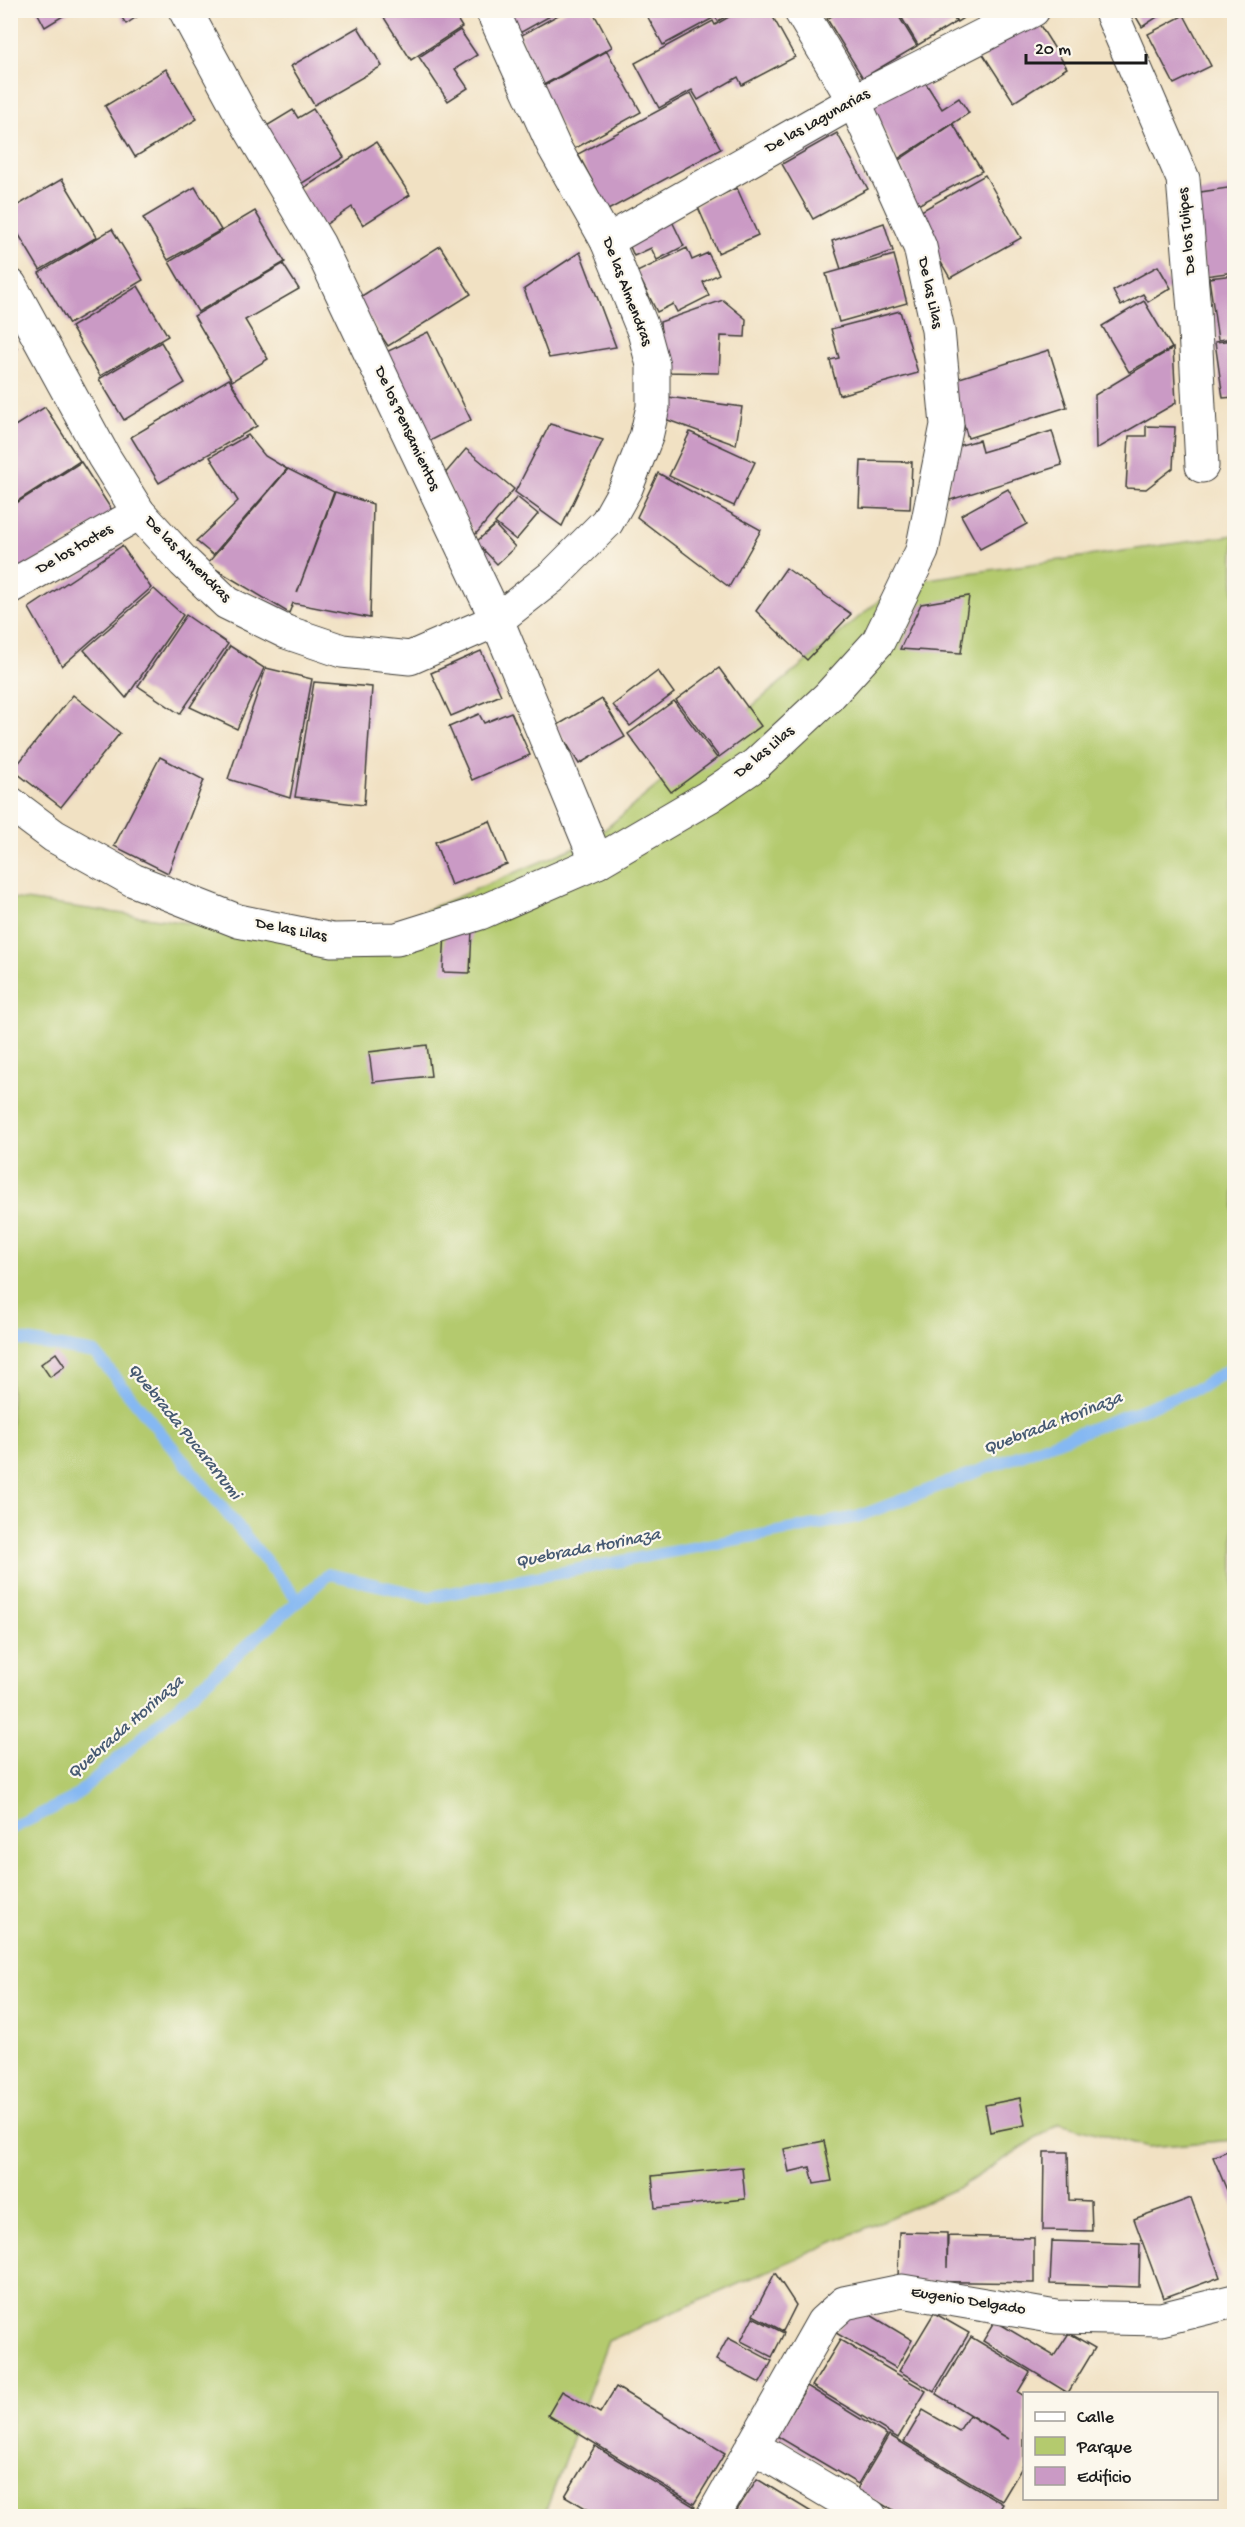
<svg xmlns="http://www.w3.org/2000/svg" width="1245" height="2527" font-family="'Gochi Hand',sans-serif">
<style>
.green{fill:#b4ca6e;stroke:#687345;stroke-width:1.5}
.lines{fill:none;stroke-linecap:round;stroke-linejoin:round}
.stream{stroke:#85b8f2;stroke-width:12}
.building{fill:#ca9ac5}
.minor-casing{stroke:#3c3a35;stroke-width:35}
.minor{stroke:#fff;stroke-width:33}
.labels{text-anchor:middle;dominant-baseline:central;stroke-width:4.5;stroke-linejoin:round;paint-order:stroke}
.street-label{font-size:16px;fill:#1c1c1c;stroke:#fbf7ec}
.water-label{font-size:18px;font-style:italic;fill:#465a72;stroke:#fbf7ec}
</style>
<rect width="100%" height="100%" fill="#fbf7ec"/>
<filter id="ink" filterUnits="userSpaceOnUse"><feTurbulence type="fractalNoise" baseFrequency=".0167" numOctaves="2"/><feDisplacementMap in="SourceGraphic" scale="12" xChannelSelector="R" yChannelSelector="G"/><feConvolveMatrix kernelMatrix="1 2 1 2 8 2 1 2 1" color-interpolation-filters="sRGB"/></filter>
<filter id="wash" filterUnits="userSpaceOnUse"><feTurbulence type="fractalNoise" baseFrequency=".008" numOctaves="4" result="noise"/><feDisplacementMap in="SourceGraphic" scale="24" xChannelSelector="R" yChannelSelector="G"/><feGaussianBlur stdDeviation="1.35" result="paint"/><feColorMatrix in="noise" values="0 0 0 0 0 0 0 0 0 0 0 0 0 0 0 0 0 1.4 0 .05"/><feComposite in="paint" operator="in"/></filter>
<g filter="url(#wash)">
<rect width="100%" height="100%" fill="#f1e1c3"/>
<!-- green -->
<polygon class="green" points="1234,535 1234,2140 1148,2147 1060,2123 962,2186 608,2341 544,2516 11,2516 11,898 344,945 592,840 900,583"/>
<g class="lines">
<!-- stream -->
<g class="stream">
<polyline points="10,1338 95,1353 299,1601"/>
<polyline points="10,1829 72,1799 329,1574 430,1597 857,1517 1201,1387 1234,1366"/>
</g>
</g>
<g id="blocks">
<!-- building -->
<g class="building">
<polygon points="36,10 73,10 45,27"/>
<polygon points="117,10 138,10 141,14 126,24"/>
<polygon points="385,10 451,10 462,27 411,60 381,13"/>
<polygon points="509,10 561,10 518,34"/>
<polygon points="567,10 592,10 612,47 540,87 520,36"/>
<polygon points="644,10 737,10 718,21 715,17 663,45"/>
<polygon points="741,10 769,10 795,57 742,85 738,77 698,100 692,90 659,108 635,63 713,21 715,25"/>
<polygon points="841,10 895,10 917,46 863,78 827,19"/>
<polygon points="897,10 949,10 956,22 918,45"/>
<polygon points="951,10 976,10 957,22"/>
<polygon points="1132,10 1168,10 1142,27"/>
<polygon points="1184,15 1211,66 1174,84 1148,34"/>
<polygon points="1034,16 1067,68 1014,102 981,51"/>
<polygon points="358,27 382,66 314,105 291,66"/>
<polygon points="460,30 477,55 455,69 468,88 448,101 419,57"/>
<polygon points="607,51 641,112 574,149 540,88"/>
<polygon points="166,69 197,119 135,157 105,106"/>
<polygon points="920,74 942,109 959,98 969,113 898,159 872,106"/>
<polygon points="691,93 721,149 608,210 578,154"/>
<polygon points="313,109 344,157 296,187 260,130 293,110 298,118"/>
<polygon points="953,124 982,171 916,206 899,160"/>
<polygon points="837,133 868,189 813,219 782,164"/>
<polygon points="376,142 410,195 363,225 352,207 322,227 299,191"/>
<polygon points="985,175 1021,238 950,278 914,215"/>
<polygon points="62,179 97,237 40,270 10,220 10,210"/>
<polygon points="195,187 221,230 168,260 143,218"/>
<polygon points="1234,187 1234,272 1205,276 1194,193"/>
<polygon points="737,188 758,235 718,253 697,205"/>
<polygon points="255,211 285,262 198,312 169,262"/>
<polygon points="668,213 684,246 657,260 651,248 634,256 624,233"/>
<polygon points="884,223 893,251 841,269 832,241"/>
<polygon points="112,229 143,280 69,324 39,273"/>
<polygon points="440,246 471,294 388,346 357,299"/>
<polygon points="687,248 692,260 708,253 719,274 703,282 709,296 677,312 673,304 657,312 637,272"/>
<polygon points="580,252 616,347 549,358 524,289"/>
<polygon points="894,255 907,303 839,322 826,274"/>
<polygon points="283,264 299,289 245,320 268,359 232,381 194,316"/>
<polygon points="1158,266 1171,288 1148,302 1143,294 1121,306 1113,291"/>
<polygon points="1234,275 1234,338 1218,340 1209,278"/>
<polygon points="138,286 168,336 100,376 71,327"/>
<polygon points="723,300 746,319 745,337 721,336 719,373 664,372 660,322"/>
<polygon points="1144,301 1172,348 1129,372 1102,326"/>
<polygon points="900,311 918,373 839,395 830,360 839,358 831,329"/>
<polygon points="428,332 471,420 424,444 380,355"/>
<polygon points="10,338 17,348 10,352"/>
<polygon points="1234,340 1234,397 1223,398 1215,342"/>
<polygon points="161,342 185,383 124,420 99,379"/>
<polygon points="1173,348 1176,403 1096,449 1095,395"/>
<polygon points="1049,350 1067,407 968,438 950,381"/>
<polygon points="229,379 257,426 159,483 131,437"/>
<polygon points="668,397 742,407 736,445 665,419"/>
<polygon points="45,407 80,461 10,506 10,429"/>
<polygon points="550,424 603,440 562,526 515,492"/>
<polygon points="1146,426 1175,427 1173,468 1146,489 1126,488 1129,436 1146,436"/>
<polygon points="1052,431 1062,465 947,501 954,447 979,440 982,452"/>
<polygon points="690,432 755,462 734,506 669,476"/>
<polygon points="248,435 265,456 287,469 213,555 196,541 238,501 210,457"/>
<polygon points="466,449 514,489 475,535 443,476"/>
<polygon points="861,461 912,462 910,509 859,507"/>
<polygon points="81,462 113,512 10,577 10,507"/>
<polygon points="288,469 334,492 297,593 335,492 373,504 370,618 293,603 289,613 207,564"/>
<polygon points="658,473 761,530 729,587 637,517"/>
<polygon points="1008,489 1027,524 980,549 961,515"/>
<polygon points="517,497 538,514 516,540 495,523"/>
<polygon points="495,525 515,547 497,564 476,542"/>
<polygon points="122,546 151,588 62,666 29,608"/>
<polygon points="786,568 851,614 807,660 756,611"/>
<polygon points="154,589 183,615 126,698 84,650"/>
<polygon points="969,596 961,653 900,649 921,604"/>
<polygon points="186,615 228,644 180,714 138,686"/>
<polygon points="230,646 264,668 237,729 190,707"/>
<polygon points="481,651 501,695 451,716 431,673"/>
<polygon points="266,668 312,679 290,798 228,779"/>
<polygon points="719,668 761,726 719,757 676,700"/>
<polygon points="658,671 674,693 630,726 613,705"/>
<polygon points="314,682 372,687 364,805 295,797"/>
<polygon points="73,695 120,733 61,807 13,770"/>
<polygon points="602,699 625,737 579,764 556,726"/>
<polygon points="674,701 717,758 671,792 628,734"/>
<polygon points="511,712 530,755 472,780 449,727 479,714 484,723"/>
<polygon points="160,757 204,780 168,873 114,846"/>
<polygon points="490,821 507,864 451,885 435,842"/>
<polygon points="445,929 472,930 470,973 443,972"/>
<polygon points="427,1045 431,1076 373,1082 369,1052"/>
<polygon points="56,1353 65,1366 50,1377 41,1364"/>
<polygon points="1020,2098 1025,2125 990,2132 985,2105"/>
<polygon points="824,2141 832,2181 814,2184 810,2167 789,2172 784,2149"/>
<polygon points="1234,2148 1234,2207 1213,2157"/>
<polygon points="1044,2152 1068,2152 1069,2200 1091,2201 1092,2231 1043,2230"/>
<polygon points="742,2167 745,2199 655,2208 652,2176"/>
<polygon points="1191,2198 1220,2277 1163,2298 1134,2219"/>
<polygon points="899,2232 947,2233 947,2268 948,2236 1034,2238 1034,2283 898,2281"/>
<polygon points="1052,2241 1140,2244 1139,2287 1050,2284"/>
<polygon points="775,2273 796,2305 783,2331 753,2315"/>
<polygon points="854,2305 912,2340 896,2368 836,2333"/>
<polygon points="934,2313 969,2333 934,2392 899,2371"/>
<polygon points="753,2317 784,2333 772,2357 741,2341"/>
<polygon points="995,2321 1054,2356 1069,2333 1095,2348 1068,2393 983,2341"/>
<polygon points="971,2337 1030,2372 1018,2392 1024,2396 1024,2464 1002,2501 904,2442 923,2410 959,2431 969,2415 1009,2439 936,2394"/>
<polygon points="728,2338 772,2361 760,2383 716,2360"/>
<polygon points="840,2340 926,2391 898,2438 812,2386"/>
<polygon points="807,2386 887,2435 858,2484 777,2436"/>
<polygon points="616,2387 725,2453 694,2504 548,2415 562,2391 600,2413"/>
<polygon points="889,2435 1003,2504 996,2516 902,2516 857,2489"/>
<polygon points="595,2446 695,2507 689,2516 599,2516 565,2496"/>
<polygon points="757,2479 818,2516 733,2516"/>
</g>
</g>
</g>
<g filter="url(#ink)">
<use href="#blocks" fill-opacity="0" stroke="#3c3a35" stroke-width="1.5"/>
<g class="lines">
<defs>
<g id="minor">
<polyline points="185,10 239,110 319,245 497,620 597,862"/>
<polyline points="1110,10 1183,179 1194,310 1202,466"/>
<polyline points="607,241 854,101 1033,10"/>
<polyline points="10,285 104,457 139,513 184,562 227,603 286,632 342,651 410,658 497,620 553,576 607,522 626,488 646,437 653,407 653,365 644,332 607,241 554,147 492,10"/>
<polyline points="10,587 139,513"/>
<polyline points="10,803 54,836 133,880 238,921 332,940 397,939 480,913 597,862 708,797 755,765 828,697 878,642 922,551 947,425 938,330 920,247 854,101 800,10"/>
<polyline points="752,2446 870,2516"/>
<polyline points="713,2516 823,2322 844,2303 902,2291 1056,2317 1161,2319 1234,2301"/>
</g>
</defs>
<!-- minor casing -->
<use href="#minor" class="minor-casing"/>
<!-- minor -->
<use href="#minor" class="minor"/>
</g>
</g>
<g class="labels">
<!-- street labels -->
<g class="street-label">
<text transform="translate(818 122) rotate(-29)">De las Lagunarias</text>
<text transform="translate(1188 231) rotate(-95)">De los Tulipes</text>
<text transform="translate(626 292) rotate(69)">De las Almendras</text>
<text transform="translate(929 293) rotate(78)">De las Lilas</text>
<text transform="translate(406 429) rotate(65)">De los Pensamientos</text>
<text transform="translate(75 550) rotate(-30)">De los toctes</text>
<text transform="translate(187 560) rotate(45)">De las Almendras</text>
<text transform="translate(765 753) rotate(-40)">De las Lilas</text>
<text transform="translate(291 931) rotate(11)">De las Lilas</text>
<text transform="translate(968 2302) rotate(9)">Eugenio Delgado</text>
</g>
<!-- water labels -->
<g class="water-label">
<text transform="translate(1053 1424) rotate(-21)">Quebrada Horinaza</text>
<text transform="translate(184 1432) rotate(51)">Quebrada Pucararrumi</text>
<text transform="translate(588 1549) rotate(-11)">Quebrada Horinaza</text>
<text transform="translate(126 1728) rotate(-41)">Quebrada Horinaza</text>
</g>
</g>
<!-- margin -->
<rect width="1245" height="2527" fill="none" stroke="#fbf7ec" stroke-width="36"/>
<!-- legend -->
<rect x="1023" y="2392" width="195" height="108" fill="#fbf7ec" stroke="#a29f99" stroke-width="1.5"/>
<rect x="1035" y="2412" width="30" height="9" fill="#ffffff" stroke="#a29f99" stroke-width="1.5"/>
<text x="1077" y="2422" font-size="18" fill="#1c1c1c">Calle</text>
<rect x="1035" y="2437" width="30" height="18" fill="#b4ca6e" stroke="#a29f99" stroke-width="1.5"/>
<text x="1077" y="2452" font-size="18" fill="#1c1c1c">Parque</text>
<rect x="1035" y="2467" width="30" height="18" fill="#ca9ac5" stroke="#a29f99" stroke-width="1.5"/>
<text x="1077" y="2482" font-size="18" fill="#1c1c1c">Edificio</text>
<!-- scale -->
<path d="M1026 54v9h120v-9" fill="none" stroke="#1c1c1c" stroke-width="3"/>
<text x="1035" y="54" font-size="18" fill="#1c1c1c" stroke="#fbf7ec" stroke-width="4.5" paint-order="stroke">20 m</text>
</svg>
